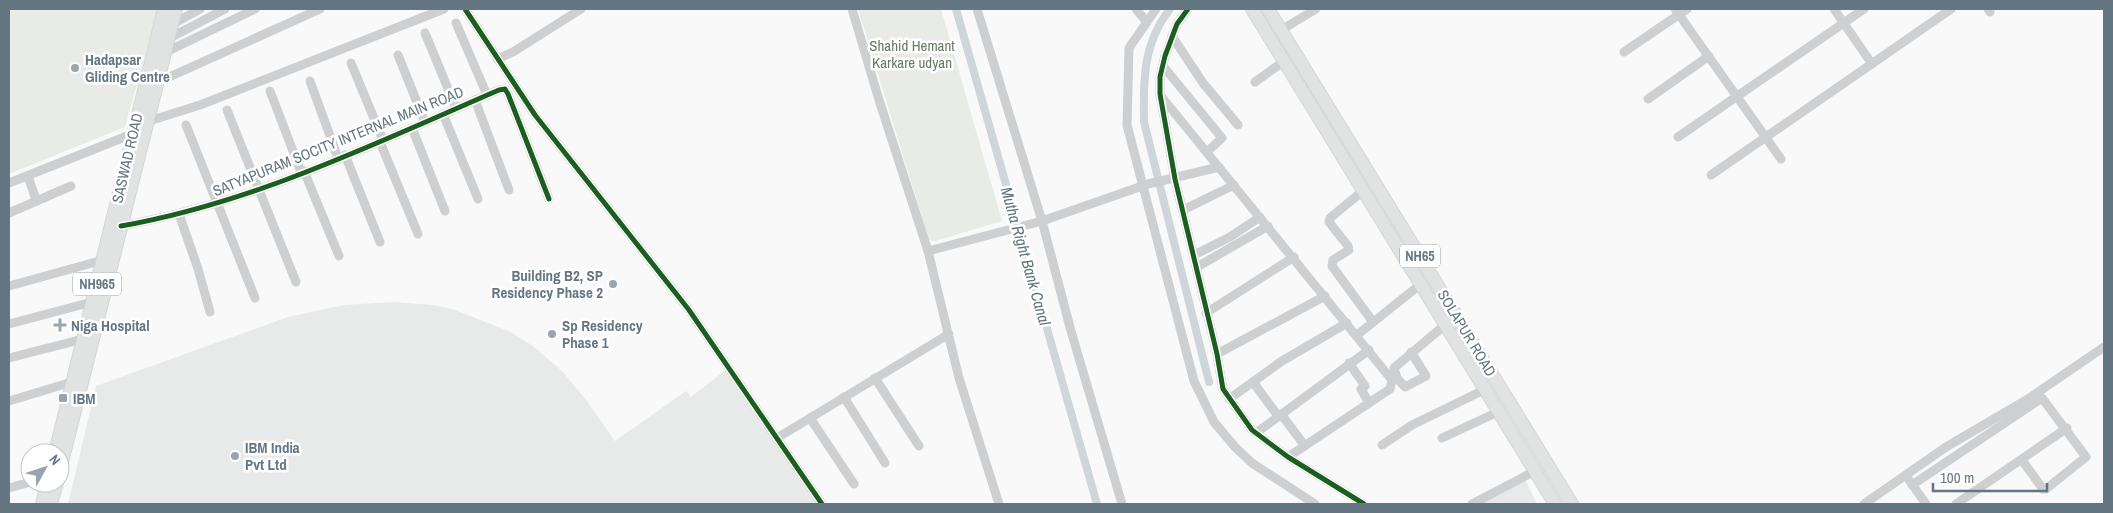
<svg xmlns="http://www.w3.org/2000/svg" width="2113" height="513" font-family="'Archivo Narrow',sans-serif">
<style>
.built{fill:#e8e9e9}
.green{fill:#e8ebe6}
.lines{fill:none;stroke-linecap:round;stroke-linejoin:round}
.canal{stroke:#ced6d9;stroke-width:8}
.highway-casing{stroke:#d5d6d6;stroke-width:14}
.minor{stroke:#cecfd0;stroke-width:9}
.highway{stroke:#e1e2e2;stroke-width:12}
.cycleway-casing{stroke:#fff;stroke-width:8}
.cycleway{stroke:#1b5e20;stroke-width:5}
.poi-dot{fill:#99a4ac;stroke:#fff;stroke-width:2}
.labels{text-anchor:middle;dominant-baseline:central;stroke-width:5;stroke-linejoin:round;paint-order:stroke}
.shield{fill:#fff;stroke:#939fa8;stroke-width:1}
.shield-label{font-size:14px;font-weight:bold;fill:#657683}
.park-label{font-size:15px;fill:#687a64;stroke:#fff}
.poi-label{font-size:15px;font-weight:bold;fill:#657683;stroke:#fff;text-anchor:start}
.street-label{font-size:15px;fill:#657683;stroke:#fff}
.water-label{font-size:16px;font-style:italic;fill:#60757c;stroke:#fff}
</style>
<rect width="100%" height="100%" fill="#f9f9f9"/>
<!-- built -->
<g class="built">
<polygon points="394,302 433,305 452,309 509,331 533,346 563,372 586,400 615,441 686,391 691,397 727,369 818,504 68,504 96,386 288,317 344,305"/>
<polygon points="1525,479 1537,504 1479,504"/>
</g>
<!-- green -->
<g class="green">
<polygon points="9,9 158,9 125,127 9,174"/>
<polygon points="858,9 941,9 1002,221 936,241 929,240"/>
</g>
<g class="lines">
<!-- canal -->
<g class="canal">
<polyline points="956,9 1097,504"/>
<path d="M1170,9C1143,43 1143,81 1144,122L1209,382"/>
</g>
<defs>
<g id="highway">
<polyline points="1252,9 1555,504"/>
<polyline points="1268,9 1572,504"/>
<polyline points="55,453 164,9"/>
<polyline points="60,470 176,9"/>
<polyline points="42,504 47,483"/>
<polyline points="51,504 57,483"/>
</g>
</defs>
<!-- highway casing -->
<use href="#highway" class="highway-casing"/>
<!-- minor -->
<g class="minor">
<polyline points="465,9 535,115 689,310 822,504"/>
<polyline points="852,9 879,100 928,251 959,378 999,504"/>
<polyline points="977,9 1042,221 1071,331 1122,504"/>
<polyline points="1136,9 1146,21"/>
<polyline points="1156,9 1129,48 1127,125 1194,381 1214,422 1235,447 1252,463 1315,504"/>
<polyline points="1188,9 1177,24 1165,56 1160,77 1160,94 1175,179 1217,354 1223,389 1252,430 1288,457 1364,504"/>
<polyline points="1675,9 1781,159"/>
<polyline points="1834,9 1872,64"/>
<polyline points="1988,9 1990,12"/>
<polyline points="456,23 487,95"/>
<polyline points="171,25 200,9"/>
<polyline points="1281,30 1316,9"/>
<polyline points="425,33 456,108"/>
<polyline points="1172,36 1203,83 1238,125"/>
<polyline points="168,39 225,9"/>
<polyline points="1624,52 1687,9"/>
<polyline points="164,53 255,9"/>
<polyline points="398,55 425,122"/>
<polyline points="497,59 513,52 581,9"/>
<polyline points="351,63 383,140"/>
<polyline points="1163,66 1222,138 1207,152"/>
<polyline points="310,81 338,158"/>
<polyline points="1255,82 1284,61"/>
<polyline points="156,83 320,9"/>
<polyline points="270,91 301,172"/>
<polyline points="1160,95 1392,380 1390,389 1288,457"/>
<polyline points="1648,99 1709,56"/>
<polyline points="475,100 509,190"/>
<polyline points="227,110 296,282"/>
<polyline points="443,114 478,199"/>
<polyline points="146,122 200,105 444,9"/>
<polyline points="186,125 255,298"/>
<polyline points="412,128 445,211"/>
<polyline points="1678,137 1864,9"/>
<polyline points="380,142 418,234"/>
<polyline points="345,155 380,242"/>
<polyline points="304,171 339,256"/>
<polyline points="1711,175 1951,9"/>
<polyline points="28,176 36,200"/>
<polyline points="9,183 132,134"/>
<polyline points="1364,190 1330,218 1329,222 1348,246 1349,250 1333,260 1332,266 1373,322"/>
<polyline points="1183,210 1234,185"/>
<polyline points="9,213 71,186"/>
<polyline points="179,214 198,269 210,312"/>
<path d="M121,226C253,203 376,143 499,90L505,89L508,94L549,199"/>
<polyline points="928,251 1042,221 1148,184 1219,167"/>
<polyline points="1194,255 1230,237 1260,217"/>
<polyline points="1197,267 1268,226"/>
<polyline points="9,286 103,260"/>
<polyline points="1206,313 1294,257"/>
<polyline points="9,324 92,302"/>
<polyline points="1357,335 1421,284"/>
<polyline points="1411,352 1426,376 1405,387 1397,378 1394,368 1446,324"/>
<polyline points="1217,354 1325,296"/>
<polyline points="9,358 83,339"/>
<polyline points="1349,363 1365,386 1361,389 1369,403"/>
<polyline points="875,378 919,446"/>
<polyline points="1253,382 1278,416"/>
<polyline points="844,397 885,463"/>
<polyline points="1229,399 1282,361 1347,323"/>
<polyline points="9,401 72,382"/>
<polyline points="1281,414 1305,446"/>
<polyline points="810,418 854,484"/>
<polyline points="1256,433 1369,350"/>
<polyline points="777,438 949,334"/>
<polyline points="1442,438 1500,411"/>
<polyline points="1382,445 1412,425 1486,389"/>
<polyline points="2022,460 2043,489 2046,489 2086,457 2042,398"/>
<polyline points="1909,480 1926,504"/>
<polyline points="1912,485 2042,398"/>
<polyline points="9,488 30,482"/>
<polyline points="1472,504 1535,471"/>
<polyline points="1864,504 1946,447 2028,399 2104,347"/>
<polyline points="1956,504 2067,428"/>
</g>
<!-- highway -->
<use href="#highway" class="highway"/>
<defs>
<g id="cycleway">
<polyline points="465,9 535,115 689,310 822,504"/>
<polyline points="1188,9 1177,24 1165,56 1160,77 1160,94 1175,179 1217,354 1223,389 1252,430 1288,457 1364,504"/>
<path d="M121,226C253,203 376,143 499,90L505,89L508,94L549,199"/>
</g>
</defs>
<!-- cycleway casing -->
<use href="#cycleway" class="cycleway-casing"/>
<!-- cycleway -->
<use href="#cycleway" class="cycleway"/>
</g>
<!-- markers -->
<g class="poi-dot">
<circle cx="75" cy="68" r="5"/>
<circle cx="613" cy="284" r="5"/>
<path d="M57.5 317.5h5v5h5v5h-5v5h-5v-5h-5v-5h5z"/>
<circle cx="552" cy="334" r="5"/>
<rect x="58" y="393" width="10" height="10" rx="2.5"/>
<circle cx="235" cy="456" r="5"/>
</g>
<g class="labels">
<!-- shield labels -->
<g class="shield">
<rect x="1400" y="244.5" width="40" height="23" rx="4"/>
<rect x="73" y="272.5" width="48" height="23" rx="4"/>
</g>
<g class="shield-label">
<text x="1420" y="256">NH65</text>
<text x="97" y="284">NH965</text>
</g>
<!-- park labels -->
<g class="park-label">
<text x="912" y="45">Shahid Hemant<tspan x="912" dy="17">Karkare udyan</tspan></text>
</g>
<!-- poi labels -->
<g class="poi-label">
<text x="85" y="59">Hadapsar<tspan x="85" dy="17">Gliding Centre</tspan></text>
<text x="603" y="275" text-anchor="end">Building B2, SP<tspan x="603" dy="17">Residency Phase 2</tspan></text>
<text x="71" y="325">Niga Hospital</text>
<text x="562" y="325">Sp Residency<tspan x="562" dy="17">Phase 1</tspan></text>
<text x="73" y="398">IBM</text>
<text x="245" y="447">IBM India<tspan x="245" dy="17">Pvt Ltd</tspan></text>
</g>
<!-- street labels -->
<g class="street-label">
<text transform="translate(338 141) rotate(-22)">SATYAPURAM SOCITY INTERNAL MAIN ROAD</text>
<text transform="translate(127 158) rotate(-77)">SASWAD ROAD</text>
<text transform="translate(1467 333) rotate(59)">SOLAPUR ROAD</text>
</g>
<!-- water labels -->
<g class="water-label">
<text transform="translate(1026 256) rotate(74)">Mutha Right Bank Canal</text>
</g>
</g>
<!-- border -->
<rect width="2113" height="513" fill="none" stroke="#657683" stroke-width="20"/>
<!-- north arrow -->
<g transform="translate(45 468) rotate(50)"><circle r="24" fill="#ffffff" stroke="#c1c8cd"/>
<path d="M0-4L9 19L0 12L-9 19Z" fill="#99a4ac"/>
<text y="-8" font-size="14" font-weight="bold" text-anchor="middle" fill="#657683">N</text>
</g>
<!-- scale -->
<path d="M1933 483v8h114v-8" fill="none" stroke="#657683" stroke-width="2.5"/>
<text x="1940" y="483" font-size="15" fill="#657683" stroke="#ffffff" stroke-width="4" paint-order="stroke">100 m</text>
</svg>
